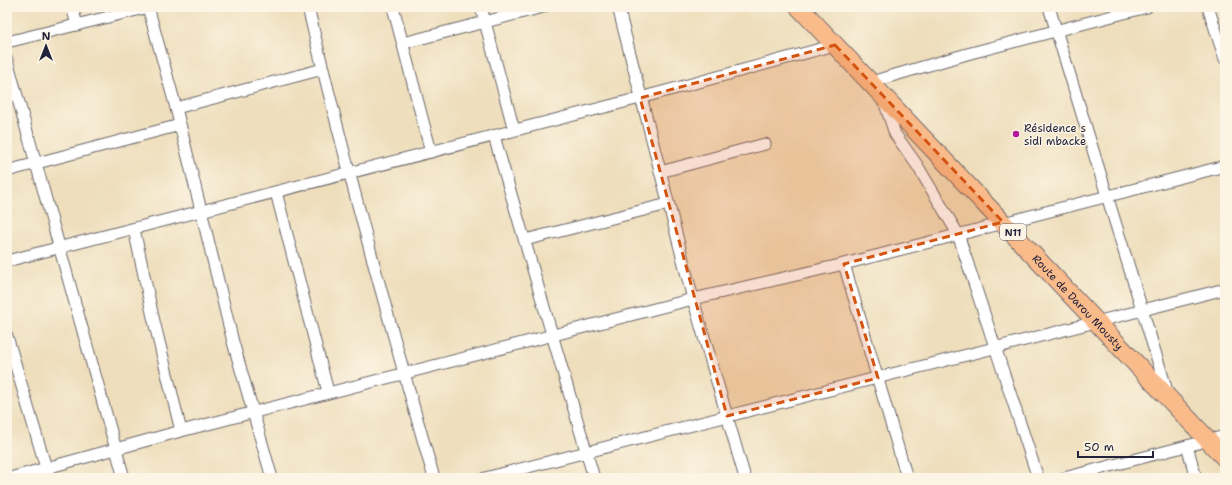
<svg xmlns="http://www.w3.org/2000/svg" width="1232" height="485" font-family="'Shantell Sans',sans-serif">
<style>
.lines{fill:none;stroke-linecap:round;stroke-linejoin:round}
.minor-casing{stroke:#696468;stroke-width:13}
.primary-casing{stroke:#696468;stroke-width:20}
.minor{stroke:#fff;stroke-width:11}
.primary{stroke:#fabb8b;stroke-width:18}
.marked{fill:#d45411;fill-opacity:0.2;stroke:#d45411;stroke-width:3;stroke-dasharray:8 5;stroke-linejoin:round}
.poi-dot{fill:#b5179e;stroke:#fcf5e5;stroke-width:1.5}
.labels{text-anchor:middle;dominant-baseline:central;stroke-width:3;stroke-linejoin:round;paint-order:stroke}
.shield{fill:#fcf5e5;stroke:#63616e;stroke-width:1}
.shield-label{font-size:10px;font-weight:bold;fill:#22223b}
.poi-label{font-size:11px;fill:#22223b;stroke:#fcf5e5;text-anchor:start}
.street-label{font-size:11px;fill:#22223b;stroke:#fcf5e5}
</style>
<rect width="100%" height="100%" fill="#fcf5e5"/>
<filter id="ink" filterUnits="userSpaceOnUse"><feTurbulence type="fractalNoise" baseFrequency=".025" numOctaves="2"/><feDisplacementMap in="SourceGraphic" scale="8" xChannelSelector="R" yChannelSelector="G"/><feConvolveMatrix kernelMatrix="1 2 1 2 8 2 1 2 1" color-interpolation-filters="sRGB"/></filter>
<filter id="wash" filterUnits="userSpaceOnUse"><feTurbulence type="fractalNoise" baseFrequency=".012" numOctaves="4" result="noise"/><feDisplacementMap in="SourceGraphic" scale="16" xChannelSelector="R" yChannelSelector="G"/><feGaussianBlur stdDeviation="0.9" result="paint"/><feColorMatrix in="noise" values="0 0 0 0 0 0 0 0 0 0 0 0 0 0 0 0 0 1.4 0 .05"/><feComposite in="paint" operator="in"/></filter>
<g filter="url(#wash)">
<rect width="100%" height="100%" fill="#eedebc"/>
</g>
<g filter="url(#ink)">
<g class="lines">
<defs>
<g id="minor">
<polyline points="72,7 77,25"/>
<polyline points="148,7 176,108 233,342 272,478"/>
<path d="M308,7C345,165 389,322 434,478"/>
<polyline points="393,7 431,152"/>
<polyline points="481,7 514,130"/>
<polyline points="618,7 693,299 745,478"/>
<polyline points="1049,7 1168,394"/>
<polyline points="1208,7 1225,59"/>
<polyline points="7,42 149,7"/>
<polyline points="403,43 543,7"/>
<polyline points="7,60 124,478"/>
<polyline points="871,82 967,54 1147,7"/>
<polyline points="884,101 895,134 917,165 958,234 1038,478"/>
<polyline points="176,108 323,69"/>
<polyline points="494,136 594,478"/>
<polyline points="7,171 180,125"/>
<polyline points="660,172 765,144"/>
<polyline points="276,192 328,392"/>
<polyline points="134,229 153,317 181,431"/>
<polyline points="525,240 668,204"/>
<polyline points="7,261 640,98 835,45"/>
<polyline points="844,264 907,478"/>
<polyline points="7,336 49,478"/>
<polyline points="1187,446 1196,478"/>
<polyline points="10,478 181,431 693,299 844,264 1225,166"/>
<polyline points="485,478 1225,289"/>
<polyline points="1064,478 1225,436"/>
</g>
<g id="primary">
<path id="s1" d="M799,7L1225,458"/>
</g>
</defs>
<!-- minor casing -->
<use href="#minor" class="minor-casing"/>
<!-- primary casing -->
<use href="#primary" class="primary-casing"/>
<!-- minor -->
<use href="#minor" class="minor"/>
<!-- primary -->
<use href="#primary" class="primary"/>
</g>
</g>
<!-- marked area -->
<path class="marked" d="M835,45L1003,222L844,264L878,378L727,416L640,98Z"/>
<!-- markers -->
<circle class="poi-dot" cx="1016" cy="134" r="4"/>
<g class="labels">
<!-- shield labels -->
<rect class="shield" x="1000" y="224" width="26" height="16" rx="3"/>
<g class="shield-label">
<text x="1013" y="232">N11</text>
</g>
<!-- poi labels -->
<g class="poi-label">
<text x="1024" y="128">Résidence s<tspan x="1024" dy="13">sidi mbacke</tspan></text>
</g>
<!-- street labels -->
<g class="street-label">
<text stroke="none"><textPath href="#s1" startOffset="406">Route de Darou Mousty</textPath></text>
</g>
</g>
<!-- margin -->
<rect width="1232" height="485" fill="none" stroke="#fcf5e5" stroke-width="24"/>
<!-- north arrow -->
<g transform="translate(46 46)" stroke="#fcf5e5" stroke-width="3" paint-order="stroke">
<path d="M0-3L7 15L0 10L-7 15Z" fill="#22223b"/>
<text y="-6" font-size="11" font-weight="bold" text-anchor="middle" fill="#22223b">N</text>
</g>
<!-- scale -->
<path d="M1078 451v6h75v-6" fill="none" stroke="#22223b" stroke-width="2"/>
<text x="1084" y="451" font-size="12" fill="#22223b" stroke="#fcf5e5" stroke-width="3" paint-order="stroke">50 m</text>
</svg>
